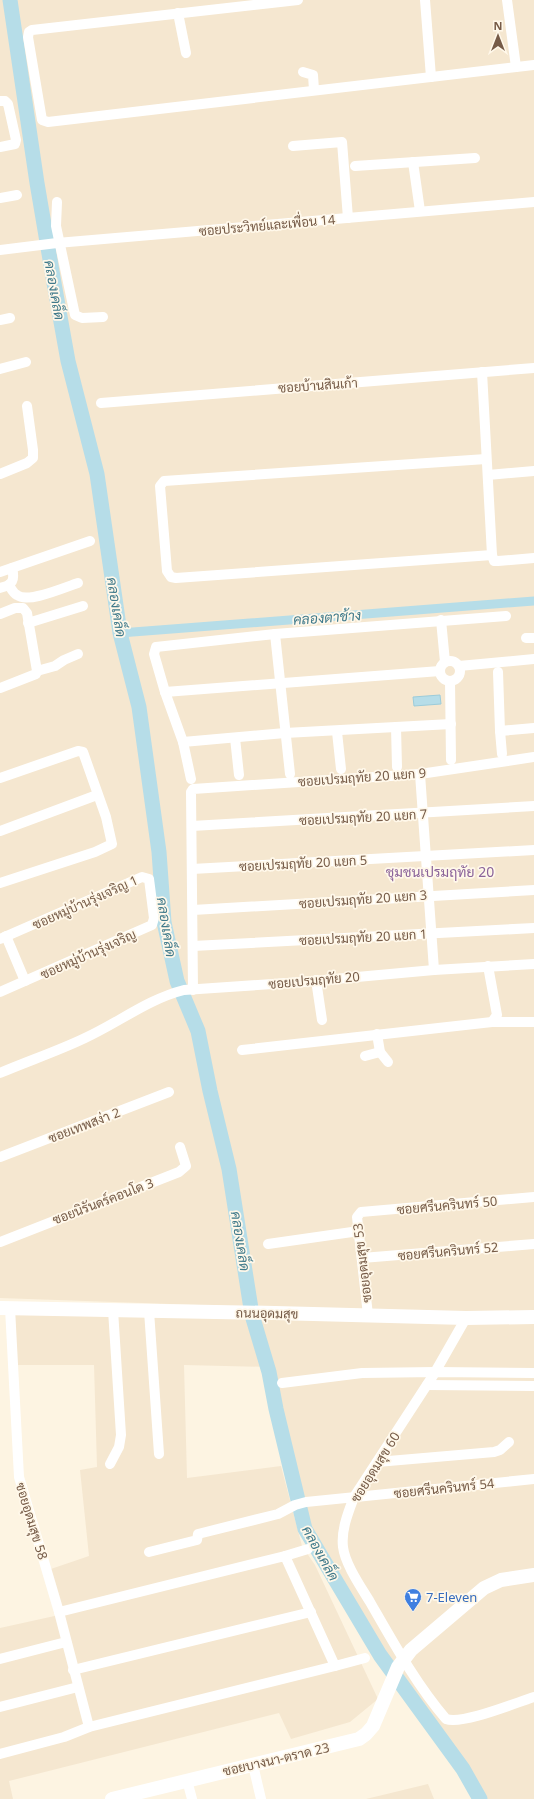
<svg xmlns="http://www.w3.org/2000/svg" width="534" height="1799" font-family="'Noto Sans',Sarabun,sans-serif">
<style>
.residential{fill:#f5e7d0}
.water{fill:#b6dde8;stroke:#9cccda}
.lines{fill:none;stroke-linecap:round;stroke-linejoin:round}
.canal{stroke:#b6dde8;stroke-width:9}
.river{stroke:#b6dde8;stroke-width:15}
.street{stroke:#fff;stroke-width:10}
.secondary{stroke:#fff;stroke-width:14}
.labels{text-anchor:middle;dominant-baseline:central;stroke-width:3.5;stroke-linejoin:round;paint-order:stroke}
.street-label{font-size:13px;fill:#765b47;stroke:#fff8ea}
.shop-label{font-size:13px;fill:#366cbe;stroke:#fff8ea;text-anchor:start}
.water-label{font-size:14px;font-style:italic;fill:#407a8b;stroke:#fff8ea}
.neighbourhood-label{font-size:14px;fill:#8b639a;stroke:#fff8ea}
</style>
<rect width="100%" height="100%" fill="#fdf4e2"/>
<!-- residential -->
<g class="residential">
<polygon points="0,0 534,0 534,1799 484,1799 466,1767 383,1653 308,1528 279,1408 271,1367 184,1365 187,1478 281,1466 302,1546 315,1565 378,1699 350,1722 291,1739 279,1713 9,1781 13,1799 0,1799 0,1628 59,1615 45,1571 89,1556 80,1470 97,1467 94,1365 12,1365 10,1309 256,1307 0,1298"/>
<polygon points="428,1784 434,1799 366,1799"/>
</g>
<!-- water -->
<polygon class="water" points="440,695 441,704 414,706 413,697"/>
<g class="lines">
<!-- canal -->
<polyline class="canal" points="120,633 534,601"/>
<!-- river -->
<polyline class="river" points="10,0 37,183 54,283 68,361 97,474 120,633 139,707 159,852 164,922 177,981 198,1031 210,1091 229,1169 252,1315 269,1372 276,1409 305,1529 380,1655 463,1769 480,1799"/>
<!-- street -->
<g class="street">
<polyline points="298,0 32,30 29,32 28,37 42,120 48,122 534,65"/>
<polyline points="425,0 431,77"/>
<polyline points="507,0 516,67"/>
<polyline points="178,13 186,53"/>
<polyline points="303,72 313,75 314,90"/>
<polyline points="0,101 5,101 8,104 16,140 15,144 0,147"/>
<polyline points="293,146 342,142 348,218"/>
<polyline points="413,162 420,211"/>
<polyline points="355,166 475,158"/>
<polyline points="0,198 17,195"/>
<polyline points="57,202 56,226 75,315 82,318 103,317"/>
<polyline points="0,250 57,243 534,202"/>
<polyline points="0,320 10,318"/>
<polyline points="0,369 26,362"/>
<polyline points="482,372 492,555 494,561 498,561 534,558"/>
<polyline points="101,403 534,368"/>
<polyline points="486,459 164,481 160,486 167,571 171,577 176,578 492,555"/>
<polyline points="0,474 27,463 33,458 33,450 27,406"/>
<polyline points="488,475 534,471"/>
<polyline points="0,572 90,541"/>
<path d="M9,585C11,588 13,593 17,595C28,604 65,587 78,583"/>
<path d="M0,588C13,585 15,580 12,568"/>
<polyline points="0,614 15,608 23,608 27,613 37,671 36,674 0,688"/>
<polyline points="441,620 445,662"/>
<polyline points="28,623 83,606"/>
<polyline points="275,634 290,774"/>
<polyline points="526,638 534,638"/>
<circle cx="450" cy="671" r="10"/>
<polyline points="459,666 534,659"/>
<polyline points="37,671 55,666 64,660 78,654"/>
<polyline points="498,672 500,731 534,728"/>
<polyline points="450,681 451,760"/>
<polyline points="165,692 440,671"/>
<polyline points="396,727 397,767"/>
<polyline points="500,731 502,754"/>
<polyline points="337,732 341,769"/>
<polyline points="235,738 239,775"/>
<polyline points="183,742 285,733 451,724"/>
<polyline points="420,774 434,970"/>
<polyline points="0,778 78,751 83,752 106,817 112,844 95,852 0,883"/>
<polyline points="191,779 183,742 165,692 154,654 156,647 275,634 506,616"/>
<polyline points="192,826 534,806"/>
<polyline points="0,831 97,795"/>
<polyline points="192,869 534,850"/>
<polyline points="193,910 534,890"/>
<polyline points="6,936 25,981"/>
<polyline points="0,939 142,877 149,879 154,918 152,925 0,992"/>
<polyline points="193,946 534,928"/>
<polyline points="316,980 322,1020"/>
<polyline points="193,990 191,792 193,789 420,774 534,757"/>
<polyline points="492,1022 534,1022"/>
<polyline points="377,1034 380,1052 388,1062"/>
<polyline points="242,1050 492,1022 497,1015 488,966"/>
<polyline points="365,1056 380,1052"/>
<path d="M0,1073C28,1061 58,1051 85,1038C118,1023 148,999 184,990L302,982L434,970L534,964"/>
<polyline points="0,1157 169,1092"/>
<polyline points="0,1242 179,1172 186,1166 180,1147"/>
<polyline points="268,1244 359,1231"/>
<polyline points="362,1258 534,1244"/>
<polyline points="10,1308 19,1477 59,1612 89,1727"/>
<polyline points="149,1311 159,1454"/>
<polyline points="368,1315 357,1217 361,1212 534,1197"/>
<path d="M466,1318L434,1374L354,1497C348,1513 341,1530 343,1547C345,1564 361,1587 370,1602C393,1642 416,1684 446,1719C462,1725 515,1703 534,1697"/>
<polyline points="282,1383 362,1373 436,1372 534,1373"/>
<polyline points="427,1385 534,1386"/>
<polyline points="377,1462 494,1452 500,1450 509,1442"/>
<polyline points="110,1464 119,1447 121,1435 113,1310"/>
<polyline points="149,1552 197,1540 198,1534 278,1514 295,1505 306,1502 534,1479"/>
<polyline points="285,1556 308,1549"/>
<polyline points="0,1659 66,1642"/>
<polyline points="335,1666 365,1658"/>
<polyline points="73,1670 311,1612"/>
<polyline points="0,1707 78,1687"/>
<polyline points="0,1754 64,1737 89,1727 335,1666 285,1556 59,1612"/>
<polyline points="253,1765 261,1799"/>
<polyline points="187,1780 192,1799"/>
</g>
<!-- secondary -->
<g class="secondary">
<polyline points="0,1308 275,1313 466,1318 534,1317"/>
<polyline points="112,1799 359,1739 366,1734 373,1726 398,1667 411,1650 484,1588 501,1580 534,1575"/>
</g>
</g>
<!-- icons -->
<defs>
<symbol id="supermarket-pin" viewBox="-11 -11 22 30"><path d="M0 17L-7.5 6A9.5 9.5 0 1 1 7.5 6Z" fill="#3f7fe0" stroke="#fff8ea"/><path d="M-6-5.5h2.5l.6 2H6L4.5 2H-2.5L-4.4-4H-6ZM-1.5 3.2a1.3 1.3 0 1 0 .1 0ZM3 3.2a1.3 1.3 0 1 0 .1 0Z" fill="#fff"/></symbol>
</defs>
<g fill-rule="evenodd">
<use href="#supermarket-pin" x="403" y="1587" width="20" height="27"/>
</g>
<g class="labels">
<!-- street labels -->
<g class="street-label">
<text transform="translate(267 225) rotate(-5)">ซอยประวิทย์และเพื่อน 14</text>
<text transform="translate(318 385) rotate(-4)">ซอยบ้านสินเก้า</text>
<text transform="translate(362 777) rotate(-4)">ซอยเปรมฤทัย 20 แยก 9</text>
<text transform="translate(363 817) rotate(-3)">ซอยเปรมฤทัย 20 แยก 7</text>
<text transform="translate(303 863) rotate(-3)">ซอยเปรมฤทัย 20 แยก 5</text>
<text transform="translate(363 899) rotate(-4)">ซอยเปรมฤทัย 20 แยก 3</text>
<text transform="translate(85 902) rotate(-24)">ซอยหมู่บ้านรุ่งเจริญ 1</text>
<text transform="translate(363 937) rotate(-3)">ซอยเปรมฤทัย 20 แยก 1</text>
<text transform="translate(88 954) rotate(-24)">ซอยหมู่บ้านรุ่งเจริญ</text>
<text transform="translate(314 980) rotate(-5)">ซอยเปรมฤทัย 20</text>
<text transform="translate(84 1125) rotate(-21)">ซอยเทพสง่า 2</text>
<text transform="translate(103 1201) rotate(-21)">ซอยนิรันดร์คอนโด 3</text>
<text transform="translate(447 1205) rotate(-5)">ซอยศรีนครินทร์ 50</text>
<text transform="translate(448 1251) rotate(-5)">ซอยศรีนครินทร์ 52</text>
<text transform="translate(362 1263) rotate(-97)">ซอยอุดมสุข 53</text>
<text transform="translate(267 1313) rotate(1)">ถนนอุดมสุข</text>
<text transform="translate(375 1467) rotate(-58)">ซอยอุดมสุข 60</text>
<text transform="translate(444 1488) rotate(-6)">ซอยศรีนครินทร์ 54</text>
<text transform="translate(32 1521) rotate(73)">ซอยอุดมสุข 58</text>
<text transform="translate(276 1759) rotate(-13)">ซอยบางนา-ตราด 23</text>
</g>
<!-- shop labels -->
<g class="shop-label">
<text x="426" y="1597">7-Eleven</text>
</g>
<!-- water labels -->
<g class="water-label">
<text transform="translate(55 290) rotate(80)">คลองเคล็ด</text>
<text transform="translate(117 607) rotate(81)">คลองเคล็ด</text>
<text transform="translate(327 617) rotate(-4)">คลองตาช้าง</text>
<text transform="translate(167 927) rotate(81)">คลองเคล็ด</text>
<text transform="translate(241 1241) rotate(81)">คลองเคล็ด</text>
<text transform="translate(321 1553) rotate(61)">คลองเคล็ด</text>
</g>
<!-- neighbourhood labels -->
<g class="neighbourhood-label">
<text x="440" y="871">ชุมชนเปรมฤทัย 20</text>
</g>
</g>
<!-- north arrow -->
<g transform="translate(498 36)" stroke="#fff8ea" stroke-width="3" paint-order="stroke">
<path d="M0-3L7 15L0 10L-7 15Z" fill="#765b47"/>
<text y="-6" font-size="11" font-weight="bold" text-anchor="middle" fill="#765b47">N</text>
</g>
</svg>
